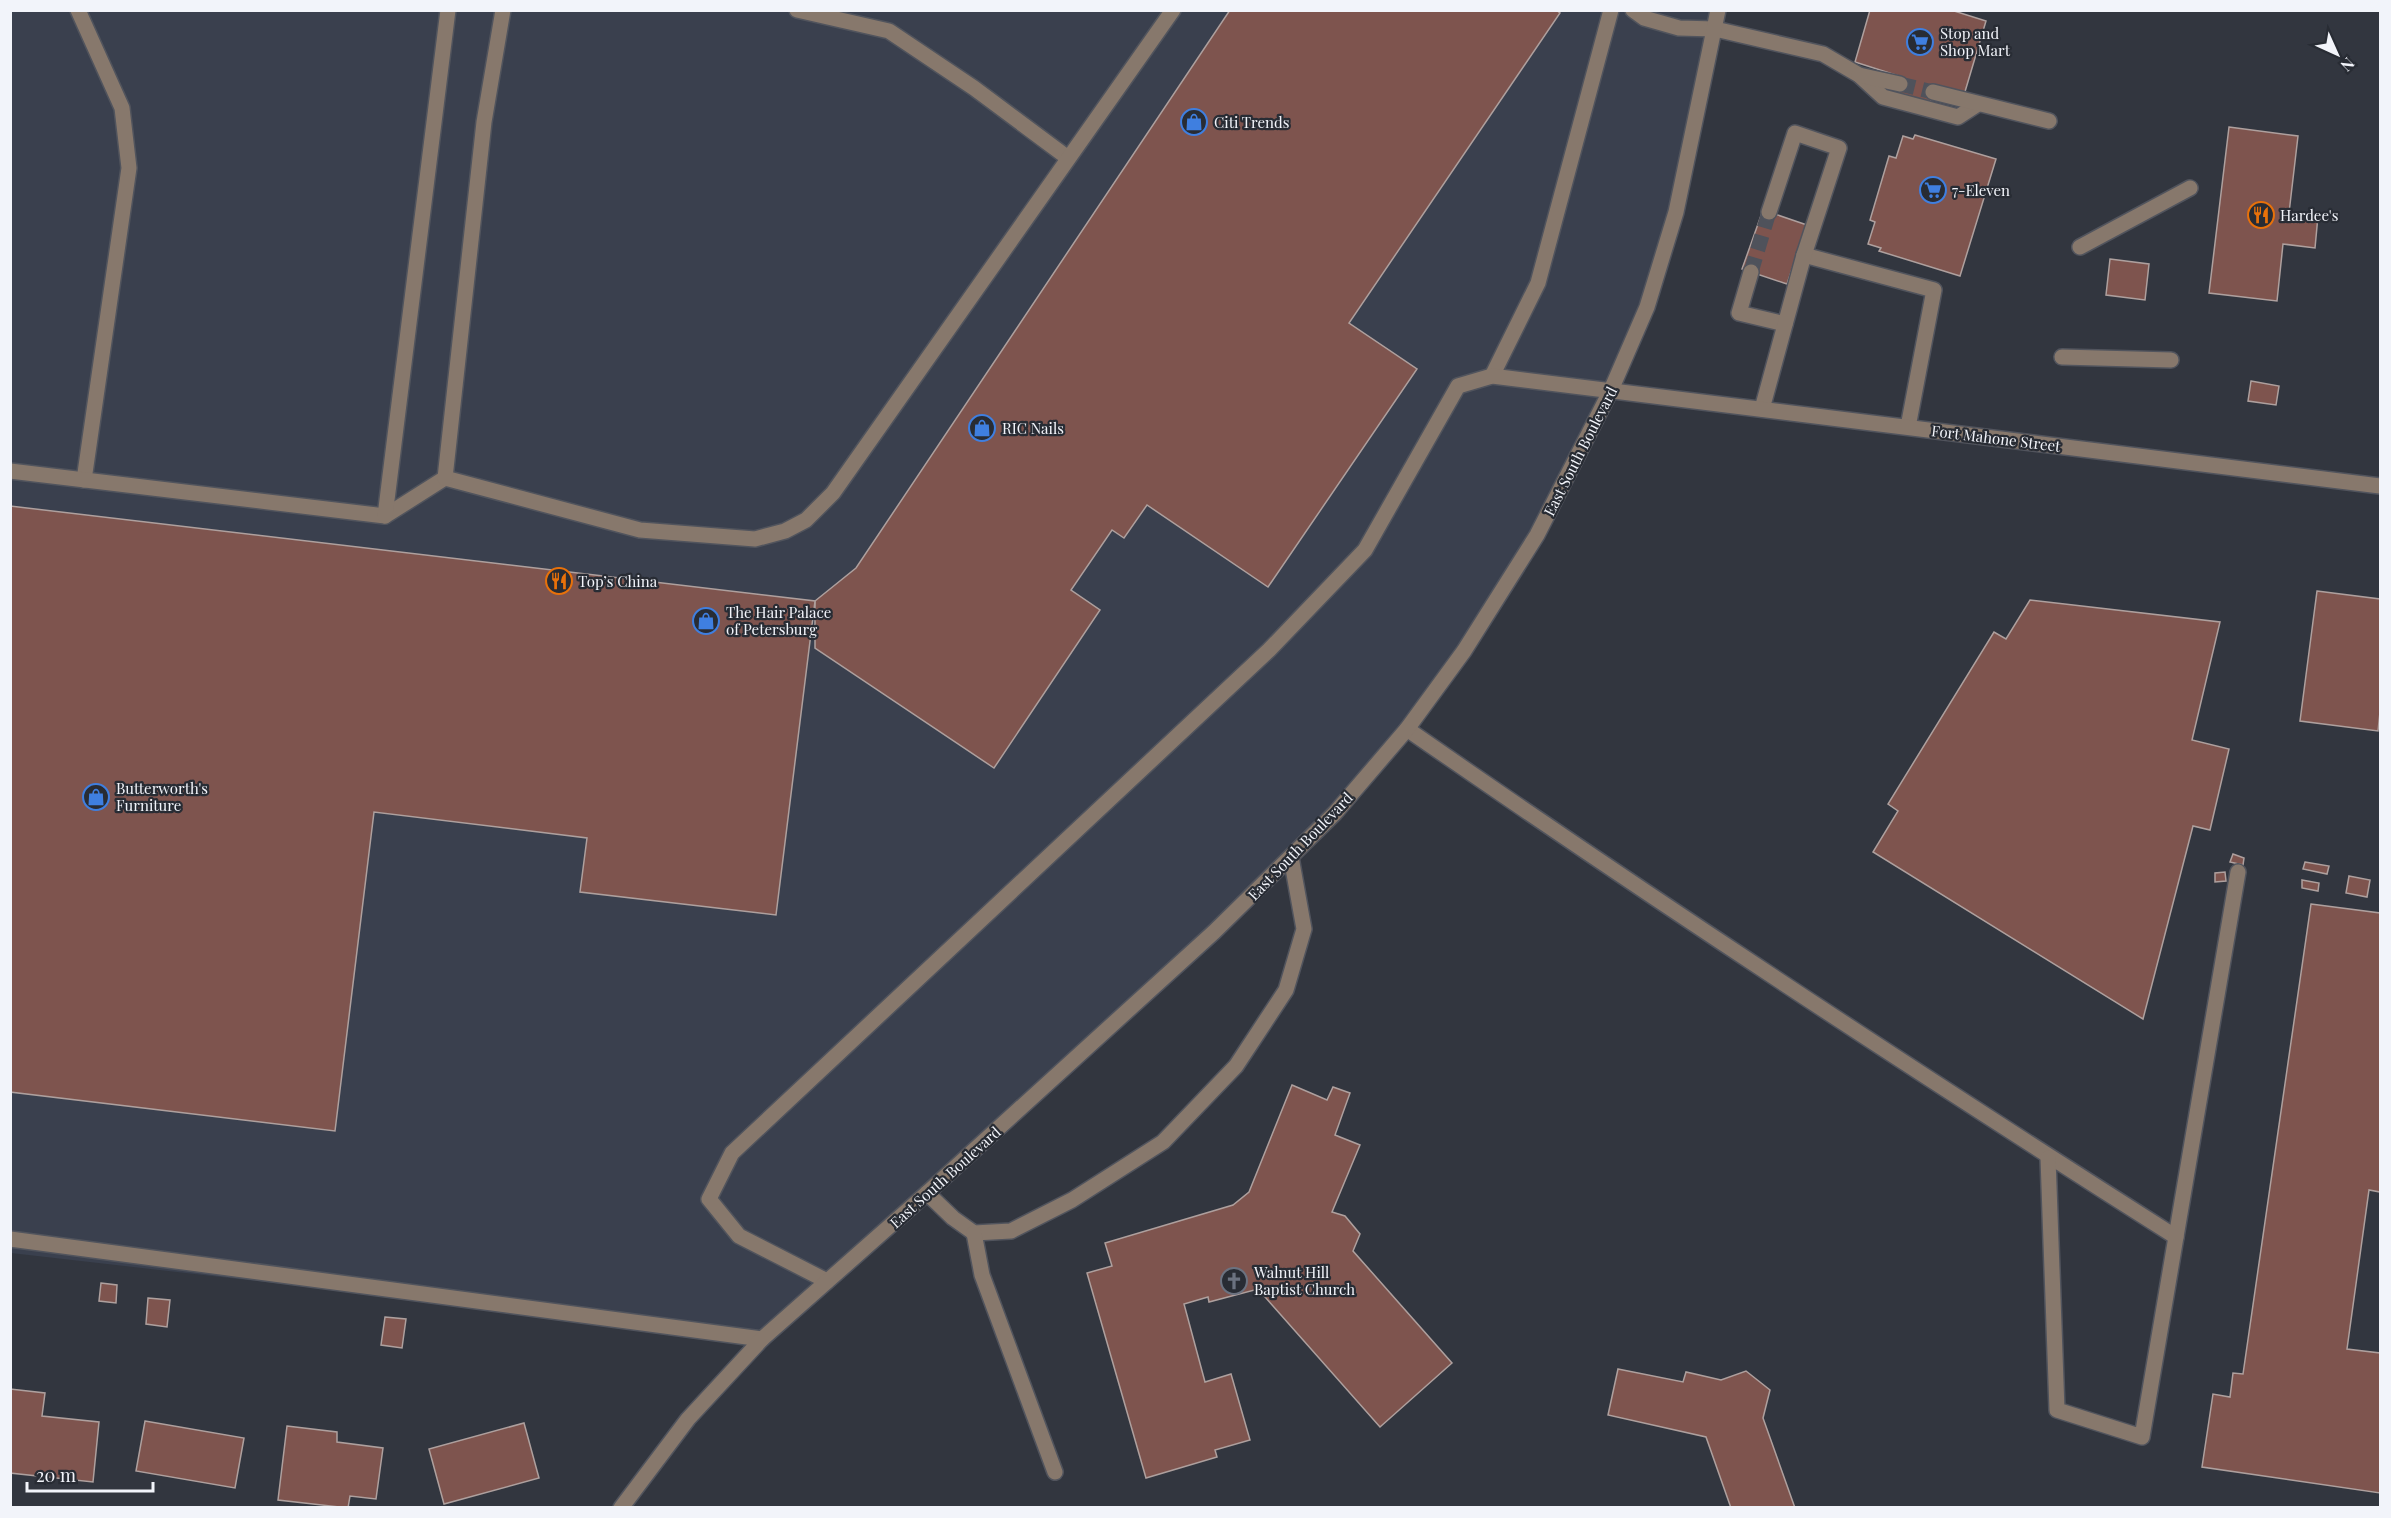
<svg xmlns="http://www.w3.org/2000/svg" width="2391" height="1518" font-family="'Playfair Display',serif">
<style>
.built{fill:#3a404e}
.building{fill:#7e544e;stroke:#aea09e;stroke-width:1.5}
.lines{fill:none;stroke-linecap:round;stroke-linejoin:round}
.minor-tunnel{stroke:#4f525b;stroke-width:15;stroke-dasharray:15 8;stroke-linecap:butt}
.minor-casing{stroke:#51545d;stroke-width:18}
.minor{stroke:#87786c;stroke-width:15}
.labels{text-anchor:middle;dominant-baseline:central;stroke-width:4.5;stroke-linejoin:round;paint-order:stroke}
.poi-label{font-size:15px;fill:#f2f4fa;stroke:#282c34;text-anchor:start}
.street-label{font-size:15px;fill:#f2f4fa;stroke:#282c34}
</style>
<rect width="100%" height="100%" fill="#32363f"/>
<!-- built -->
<polygon class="built" points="11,11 1713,11 1676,212 1647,307 1537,535 1407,729 1335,813 762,1339 11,1253"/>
<!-- building -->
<g class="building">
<polygon points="1230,10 1556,10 1560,13 1349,323 1417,369 1268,587 1147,505 1124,538 1112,530 1071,590 1100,610 994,768 815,648 815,601 856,568"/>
<polygon points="1870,10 1951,10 1986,21 1964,95 1935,87 1929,106 1896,97 1902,77 1855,62"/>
<polygon points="2229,127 2298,136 2289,213 2318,216 2315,248 2283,244 2277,301 2209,293"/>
<polygon points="1915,135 1996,159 1960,276 1879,251 1881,248 1868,244 1875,222 1870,220 1889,156 1896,158 1903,136 1913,139"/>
<polygon points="1763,210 1807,225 1787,284 1742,269"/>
<polygon points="2110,259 2149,264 2145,300 2106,295"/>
<polygon points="2251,381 2279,386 2276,405 2248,401"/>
<polygon points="10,506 815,601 776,915 580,892 587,838 374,812 335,1131 10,1092"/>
<polygon points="2317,591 2380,599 2380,712 2378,731 2300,721"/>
<polygon points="2030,600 2220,622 2192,740 2229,749 2210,830 2193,826 2143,1019 1873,852 1898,811 1888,804 1994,632 2006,639"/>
<polygon points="2233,854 2244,858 2243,865 2230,862"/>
<polygon points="2305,862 2329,866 2327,874 2303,869"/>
<polygon points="2225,872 2226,881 2215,882 2215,873"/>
<polygon points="2349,876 2370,880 2367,897 2346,893"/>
<polygon points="2302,880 2319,883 2318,891 2302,888"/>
<polygon points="2311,904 2380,913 2380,1192 2369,1190 2347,1349 2380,1353 2380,1493 2202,1467 2213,1394 2230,1397 2233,1373 2243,1374"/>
<polygon points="1292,1085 1327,1100 1333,1087 1350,1093 1335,1135 1360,1145 1332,1212 1345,1216 1360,1234 1353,1251 1452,1363 1380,1427 1258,1289 1209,1302 1208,1297 1184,1304 1205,1382 1231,1374 1250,1440 1215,1450 1217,1457 1146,1478 1087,1273 1112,1266 1105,1243 1233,1205 1249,1192"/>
<polygon points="101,1283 117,1285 116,1303 99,1301"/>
<polygon points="148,1298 170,1300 167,1327 146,1324"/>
<polygon points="385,1317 406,1319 402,1348 381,1345"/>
<polygon points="1618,1369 1683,1382 1686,1372 1721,1380 1746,1371 1770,1390 1763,1418 1795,1508 1731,1508 1706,1437 1608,1415"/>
<polygon points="10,1389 45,1393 42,1416 99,1422 93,1482 10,1473"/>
<polygon points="145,1421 244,1438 235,1488 136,1471"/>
<polygon points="524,1423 539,1478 444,1504 429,1449"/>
<polygon points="287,1426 337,1432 337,1442 383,1448 376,1499 350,1496 348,1508 278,1500"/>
</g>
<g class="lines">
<!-- minor-tunnel -->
<g class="minor-tunnel">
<polyline points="1900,84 1933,92"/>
<polyline points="1751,272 1769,212"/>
</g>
<defs>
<g id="minor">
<polyline points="78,10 122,108 129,168 84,480"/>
<polyline points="797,10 889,31 974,88 1068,158"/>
<polyline points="1633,10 1644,18 1679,28 1715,29 1823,54 1859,75 1883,97 1958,117 1978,104"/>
<polyline points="1859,75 1900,84"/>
<polyline points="1933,92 2049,121"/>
<polyline points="2080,247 2190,188"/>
<polyline points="1804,255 1934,290 1908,427"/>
<polyline points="1751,272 1739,313 1785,324"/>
<polyline points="2062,357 2171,360"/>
<polyline points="1492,376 1538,283 1611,10"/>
<polyline points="1762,409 1804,255 1839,148 1795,133 1769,212"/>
<polyline points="10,471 385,516 445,478 640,530 755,539 785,531 806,520 833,493 1173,10"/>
<polyline points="445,478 484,122 503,10"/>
<polyline points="385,516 448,10"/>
<path d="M1407,729C1659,904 1916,1072 2176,1237"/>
<polyline points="2048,1158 2057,1410 2142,1437 2238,872"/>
<polyline points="927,1193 953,1218 974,1233 1011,1231 1072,1200 1163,1142 1236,1066 1286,990 1304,929 1291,857"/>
<polyline points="974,1233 982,1275 1055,1472"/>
<polyline points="10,1239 762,1339"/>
<polyline points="827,1281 739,1236 709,1199 732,1153 1269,650 1365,550 1458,386 1492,376 2380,486"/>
<polyline points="621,1508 688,1419 762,1339 927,1193 1214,932 1335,813 1407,729 1464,651 1537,535 1611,390 1647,307 1676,212 1718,10"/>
</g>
</defs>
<!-- minor casing -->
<use href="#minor" class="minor-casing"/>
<!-- minor -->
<use href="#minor" class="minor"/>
</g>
<!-- icons -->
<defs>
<symbol id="supermarket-ring" viewBox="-11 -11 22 22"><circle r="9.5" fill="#282c34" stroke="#3f7fe0" stroke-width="1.5"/><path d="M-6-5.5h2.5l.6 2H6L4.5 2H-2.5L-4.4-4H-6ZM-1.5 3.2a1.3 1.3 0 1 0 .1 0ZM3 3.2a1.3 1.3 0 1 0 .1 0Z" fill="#3f7fe0"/></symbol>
<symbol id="shop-ring" viewBox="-11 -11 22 22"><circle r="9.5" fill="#282c34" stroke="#3f7fe0" stroke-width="1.5"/><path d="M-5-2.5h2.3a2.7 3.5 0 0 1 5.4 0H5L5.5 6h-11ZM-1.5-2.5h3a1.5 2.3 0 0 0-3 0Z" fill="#3f7fe0"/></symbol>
<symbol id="restaurant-ring" viewBox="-11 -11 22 22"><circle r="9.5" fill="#282c34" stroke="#e8710a" stroke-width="1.5"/><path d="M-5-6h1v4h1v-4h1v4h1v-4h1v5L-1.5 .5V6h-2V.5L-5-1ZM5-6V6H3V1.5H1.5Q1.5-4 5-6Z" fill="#e8710a"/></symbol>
<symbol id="church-ring" viewBox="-11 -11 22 22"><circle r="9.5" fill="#282c34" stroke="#6b7280" stroke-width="1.5"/><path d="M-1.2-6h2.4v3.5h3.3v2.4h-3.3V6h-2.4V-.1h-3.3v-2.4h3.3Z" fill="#6b7280"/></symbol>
</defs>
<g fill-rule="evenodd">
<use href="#supermarket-ring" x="1905" y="27" width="30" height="30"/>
<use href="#shop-ring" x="1179" y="107" width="30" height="30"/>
<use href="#supermarket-ring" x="1918" y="175" width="30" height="30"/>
<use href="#restaurant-ring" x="2246" y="200" width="30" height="30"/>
<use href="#shop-ring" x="967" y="413" width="30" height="30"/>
<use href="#restaurant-ring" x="544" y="566" width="30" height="30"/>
<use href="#shop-ring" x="691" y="606" width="30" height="30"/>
<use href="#shop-ring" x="81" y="782" width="30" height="30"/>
<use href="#church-ring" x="1219" y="1266" width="30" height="30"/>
</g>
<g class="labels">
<!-- poi labels -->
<g class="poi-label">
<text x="1940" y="33">Stop and<tspan x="1940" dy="17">Shop Mart</tspan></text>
<text x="1214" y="122">Citi Trends</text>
<text x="1952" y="190">7-Eleven</text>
<text x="2280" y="215">Hardee's</text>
<text x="1002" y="428">RIC Nails</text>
<text x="578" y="581">Top’s China</text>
<text x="726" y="612">The Hair Palace<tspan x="726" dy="17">of Petersburg</tspan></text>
<text x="116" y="788">Butterworth's<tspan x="116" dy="17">Furniture</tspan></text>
<text x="1254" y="1272">Walnut Hill<tspan x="1254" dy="17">Baptist Church</tspan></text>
</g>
<!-- street labels -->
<g class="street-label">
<text transform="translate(1996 438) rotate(7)">Fort Mahone Street</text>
<text transform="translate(1580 451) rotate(-63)">East South Boulevard</text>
<text transform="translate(1300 846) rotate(-46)">East South Boulevard</text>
<text transform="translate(945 1177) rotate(-42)">East South Boulevard</text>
</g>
</g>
<!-- border -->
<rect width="2391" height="1518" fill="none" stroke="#f2f4fa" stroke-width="24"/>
<!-- north arrow -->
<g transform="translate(2337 54) rotate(135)" stroke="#282c34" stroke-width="4.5" paint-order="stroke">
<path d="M0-4.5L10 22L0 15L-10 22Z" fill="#f2f4fa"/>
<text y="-9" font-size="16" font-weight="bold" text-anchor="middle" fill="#f2f4fa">N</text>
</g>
<!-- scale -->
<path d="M27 1482v9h126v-9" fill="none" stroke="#f2f4fa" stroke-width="3"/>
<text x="36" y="1482" font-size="18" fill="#f2f4fa" stroke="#282c34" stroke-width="4.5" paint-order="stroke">20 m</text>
</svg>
